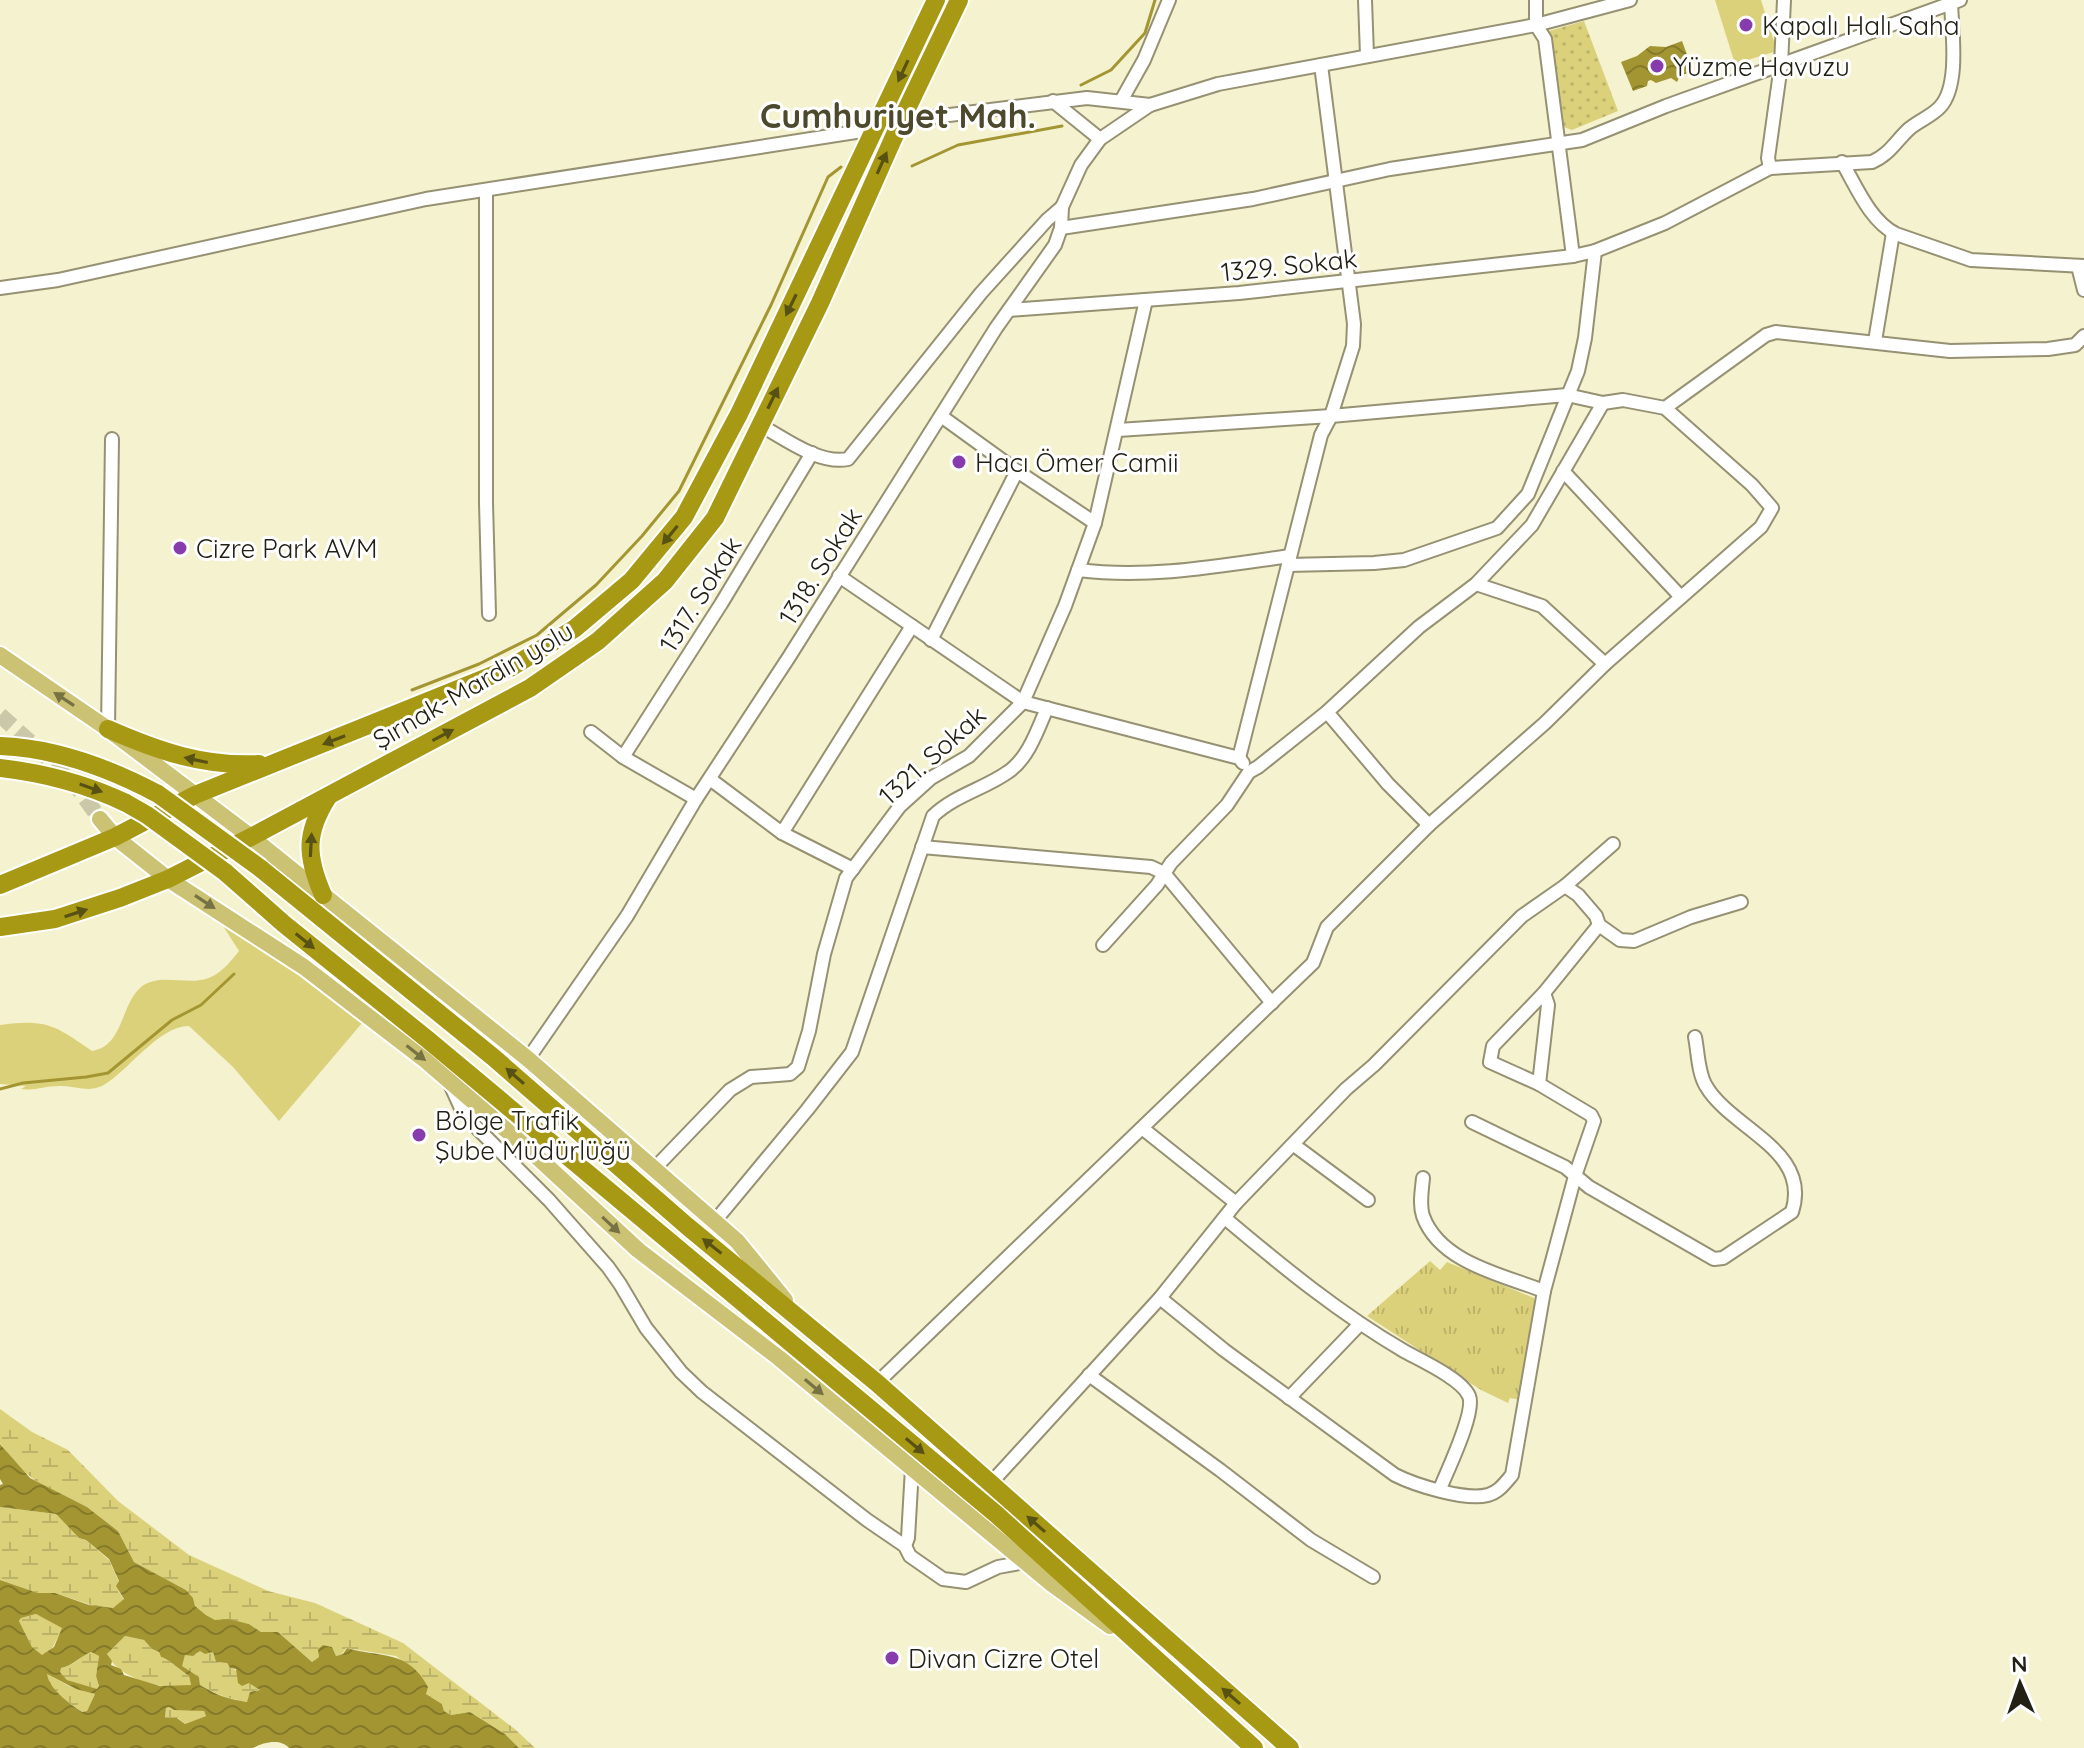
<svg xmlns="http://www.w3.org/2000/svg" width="2084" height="1748" font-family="Quicksand,sans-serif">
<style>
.grass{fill:#dcd17b}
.wetland{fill:url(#wetland-marsh)}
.park{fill:url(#park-tufts)}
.garden{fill:url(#garden-dots)}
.water{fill:url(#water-waves);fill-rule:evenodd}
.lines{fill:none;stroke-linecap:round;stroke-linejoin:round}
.stream{stroke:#a39632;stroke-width:3}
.major-tunnel{stroke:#cbc8aa;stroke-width:16;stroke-dasharray:16 8;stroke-linecap:butt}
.minor-casing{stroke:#959172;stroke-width:16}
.major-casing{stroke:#fff;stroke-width:20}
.highway-casing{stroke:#fff;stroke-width:22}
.minor{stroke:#fff;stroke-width:12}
.major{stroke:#cbc273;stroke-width:16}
.highway{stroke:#a89915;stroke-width:18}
.highway-bridge-casing{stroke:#fff;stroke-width:22;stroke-linecap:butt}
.highway-bridge{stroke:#a89915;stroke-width:18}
.oneway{fill:#585114}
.oneway2{fill:#767244}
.poi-dot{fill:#873cad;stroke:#fff;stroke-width:3}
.labels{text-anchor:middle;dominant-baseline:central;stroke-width:6;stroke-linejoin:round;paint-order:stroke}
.poi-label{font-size:26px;fill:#222114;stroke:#fff;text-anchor:start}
.street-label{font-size:26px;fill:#222114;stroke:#fff}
.district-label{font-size:34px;font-weight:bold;fill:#4c492d;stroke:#fff}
</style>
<defs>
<pattern id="wetland-marsh" width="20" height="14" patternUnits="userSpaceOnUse" patternTransform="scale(2)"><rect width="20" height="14" fill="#dcd17b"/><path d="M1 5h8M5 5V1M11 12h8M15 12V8" fill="none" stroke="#bcb369"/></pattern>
<pattern id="park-tufts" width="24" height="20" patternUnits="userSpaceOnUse" patternTransform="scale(2)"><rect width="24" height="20" fill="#dcd17b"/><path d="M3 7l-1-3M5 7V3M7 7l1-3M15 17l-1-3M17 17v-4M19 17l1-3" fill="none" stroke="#bcb369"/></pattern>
<pattern id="garden-dots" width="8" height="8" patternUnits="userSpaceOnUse" patternTransform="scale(2)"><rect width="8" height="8" fill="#dcd17b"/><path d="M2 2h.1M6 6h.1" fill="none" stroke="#bcb369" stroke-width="1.8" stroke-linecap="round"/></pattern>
<pattern id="water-waves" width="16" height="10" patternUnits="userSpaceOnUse" patternTransform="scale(2)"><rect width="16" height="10" fill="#a39632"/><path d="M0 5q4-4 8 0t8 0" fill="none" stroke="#847a29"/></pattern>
</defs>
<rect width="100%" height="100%" fill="#f5f2d0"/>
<!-- grass -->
<g class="grass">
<polygon points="1715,0 1761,0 1777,51 1735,64"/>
<path d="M211,907L368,1016L279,1121L233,1067L189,1026C158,1026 128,1072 102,1086C86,1093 75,1085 59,1086C45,1086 35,1091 21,1089L26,1086L0,1084V1025C47,1019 54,1025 92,1051C123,1046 120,1008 139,989C156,972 185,985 206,979C220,975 230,962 239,951Z"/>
</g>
<!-- wetland -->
<g class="wetland">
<polygon points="0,1409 32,1432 68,1450 118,1501 189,1555 268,1591 315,1603 403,1643 516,1730 535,1748 519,1748 505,1734 470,1712 451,1715 444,1711 442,1704 426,1694 416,1672 396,1656 346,1648 342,1654 336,1656 332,1647 323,1645 319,1657 312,1662 278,1632 261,1632 249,1624 215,1620 206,1615 195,1606 193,1598 186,1590 134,1562 118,1531 87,1507 40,1484 19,1468 0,1443"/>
<polygon points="0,1507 56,1514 79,1538 86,1540 109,1560 119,1582 118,1590 124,1600 113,1608 100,1608 55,1593 38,1593 0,1580"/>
<path d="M36,1614L62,1627V1632C54,1639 55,1653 41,1655L32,1647L19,1621L21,1618Z"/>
<path d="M125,1636L144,1640L152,1649L159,1652L161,1657C167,1658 183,1672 189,1676L191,1685C166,1692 118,1679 107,1654Z"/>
<path d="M200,1650L213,1652L216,1662L227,1663L230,1668L238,1671L237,1676L261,1689L254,1691L247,1702C226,1698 218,1695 200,1685L199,1677L181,1666L185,1655L197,1654Z"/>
<path d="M91,1652L99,1656L96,1676L99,1686L97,1690L67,1680L60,1672V1668C74,1666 79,1657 91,1652Z"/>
<path d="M47,1674L71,1687L95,1694L87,1711L82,1712C69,1703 53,1692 46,1678Z"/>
<polygon points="169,1707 204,1711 206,1716 185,1724 178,1718 165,1718 166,1708"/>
</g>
<!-- park -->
<polygon class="park" points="1430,1261 1440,1270 1447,1262 1534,1298 1537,1308 1521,1400 1510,1398 1508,1403 1481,1390 1367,1316"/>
<!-- garden -->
<polygon class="garden" points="1584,21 1618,111 1572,130 1561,126 1549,31"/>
<!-- water -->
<g class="water">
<polygon points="1682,41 1693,71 1680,76 1677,82 1671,78 1656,83 1651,80 1648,81 1647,86 1633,91 1621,62 1637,56 1650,46 1666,47"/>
<path d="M0,1444L30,1478L87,1507L118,1531L134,1562L186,1590L193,1598L195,1606L206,1615L215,1620L228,1619L249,1624L261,1632H278L312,1662L319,1657L318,1649L323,1645L332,1647L336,1656L343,1654L347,1648C380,1658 408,1649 428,1687L426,1694L442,1704L444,1711L451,1715L470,1712L505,1734L519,1748H289C281,1738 263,1742 253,1748H0V1580L38,1593H55L89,1605L113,1608L124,1599L116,1586L119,1581L109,1559L86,1540L79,1538L56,1514L0,1507V1485L3,1484L0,1479ZM36,1614L62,1628L54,1647L42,1655L32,1647L19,1621L21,1618ZM125,1636L144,1640L152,1649L159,1652L161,1657C167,1658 183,1672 189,1676L191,1685L160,1686L124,1675L121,1669L111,1665L112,1661L107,1654ZM200,1651L205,1654L213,1652L216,1662L227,1663L230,1668L236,1669L238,1683L242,1686L249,1683L260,1690L250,1692L247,1702C225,1698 219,1696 200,1685L199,1677L182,1666L185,1655L193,1656ZM91,1652L99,1656L96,1676L99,1686L97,1689L67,1680L60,1672L61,1668C74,1665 79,1657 91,1652ZM47,1674L76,1689L95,1694L87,1711L82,1712C69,1703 49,1689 47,1674ZM169,1707L174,1710L204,1711L206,1716L185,1724L177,1718H165L166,1708Z"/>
</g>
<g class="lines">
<!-- stream -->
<g class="stream">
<polyline points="1081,85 1111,70 1145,33 1155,0"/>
<polyline points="912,166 958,145 1062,126"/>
<polyline points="412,690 479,664 537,635 596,585 642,536 679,491 771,305 828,177 841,167"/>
<polyline points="0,1089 23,1083 86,1077 108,1073 172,1020 201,1005 234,974"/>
</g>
<!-- major-tunnel -->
<polyline class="major-tunnel" points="0,715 72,780 100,819"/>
<defs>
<g id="minor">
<polyline points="1365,0 1367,55"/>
<polyline points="1536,0 1536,25 1545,39 1573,256"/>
<polyline points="1053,101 1100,139"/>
<polyline points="1121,101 1144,60 1169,0"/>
<polyline points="901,121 1087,98 1150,105 1218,84 1536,25 1630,0"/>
<path d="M1842,162C1856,186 1870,221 1896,234L1971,260L2084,266"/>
<polyline points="1770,168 1768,158 1781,65 1784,0"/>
<polyline points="486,190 486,503 489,614"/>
<polyline points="1061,228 1253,199 1390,169 1582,140 1666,106 1960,0"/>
<polyline points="2078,266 2084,290"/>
<polyline points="0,288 58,280 426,199 875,129"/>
<path d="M1009,310L1239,293L1573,256L1595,251L1665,223L1770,168L1872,162C1889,155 1896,141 1909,129C1918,121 1932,116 1940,107C1960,86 1952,31 1951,3"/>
<polyline points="1875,341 1893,233"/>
<polyline points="1665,408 1766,335 1776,332 1950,351 2048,349 2075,345 2084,336"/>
<polyline points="941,416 1017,471 1095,523"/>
<path d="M760,425C784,438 819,465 848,459L981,293L1047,220L1062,207"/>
<polyline points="1563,471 1681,597"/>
<polyline points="1288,565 1374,563 1404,560 1497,528 1528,494 1578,371 1585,338 1595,251"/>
<path d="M1078,570C1150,579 1219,566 1290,556"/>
<polyline points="839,576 1023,702 1239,758 1243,763"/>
<polyline points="1476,584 1542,606 1605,664"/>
<polyline points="931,640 1017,471"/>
<polyline points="1327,712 1388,784 1429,825"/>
<polyline points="108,729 112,439"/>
<polyline points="591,732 623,757 696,799"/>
<polyline points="623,757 721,604 812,453"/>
<polyline points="1239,758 1321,435 1331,416 1353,346 1354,324 1321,65"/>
<polyline points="710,779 782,833 853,869"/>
<polyline points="782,833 912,626"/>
<polyline points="922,847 1151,867 1164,873 1272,1003"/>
<polyline points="1565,886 1578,895 1596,916 1599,925 1620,940 1634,941 1691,917 1741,902"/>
<polyline points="1103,945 1157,885 1171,863 1227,805 1249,772 1258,767 1327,712 1419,627 1476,584 1532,525 1603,403"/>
<polyline points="528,1059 627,916 696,799 789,657 996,328 1055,245 1061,228 1062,207 1081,165 1100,139 1150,105"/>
<polyline points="450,1084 460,1106 474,1125 549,1200 608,1267 620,1284 646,1328 681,1372 702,1392 867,1520 905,1546 910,1556 943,1579 966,1582 998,1567 1025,1562"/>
<polyline points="1539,1084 1548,1005 1544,993"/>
<path d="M1472,1122L1565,1167L1589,1187L1714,1259L1723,1258L1792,1212C1812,1150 1731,1129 1706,1086C1698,1073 1698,1052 1695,1037"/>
<polyline points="1142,1128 1236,1203"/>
<polyline points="1294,1145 1368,1200"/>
<polyline points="654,1169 730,1090 751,1077 790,1074 798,1067 809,1031 824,954 846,878 900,806 931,778 969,756 1023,702 1065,606 1095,523 1146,300"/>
<path d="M1423,1178C1422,1190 1419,1204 1423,1216C1440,1263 1503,1275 1544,1291"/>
<path d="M1226,1219C1283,1267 1339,1313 1404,1351C1420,1360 1462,1379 1469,1396C1476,1412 1447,1471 1440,1489"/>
<path d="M715,1221L807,1110L852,1052L933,816C955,795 984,789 1008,772C1028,759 1038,729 1047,708"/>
<path d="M1160,1298L1224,1350L1395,1475C1415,1485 1465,1501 1488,1495C1499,1492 1505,1483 1512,1475L1544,1291L1575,1176L1594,1121L1591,1115L1539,1084L1490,1062L1493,1046L1544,993L1599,925"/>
<polyline points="1089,1375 1220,1470 1311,1540 1373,1577"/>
<polyline points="877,1383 1313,963 1327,927 1429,825 1545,723 1605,664 1761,527 1772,508 1752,485 1665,408 1623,400 1603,403 1567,395 1331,416 1118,430"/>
<polyline points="1289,1398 1359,1325"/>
<polyline points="990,1484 1160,1298 1236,1203 1346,1089 1374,1065 1522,916 1565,886 1613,844"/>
<polyline points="905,1546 908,1538 912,1468"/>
</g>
<g id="major">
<polyline points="0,655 108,729 251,837 528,1059 737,1241 785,1300"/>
<polyline points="100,819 115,837 168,879 304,967 425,1060 534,1154 638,1250 779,1358 1052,1584 1110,1626"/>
</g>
<g id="highway">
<path d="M108,729C158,751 204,767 259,764"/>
<path d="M0,746C56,748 109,768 158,794"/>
<path d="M0,768C44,773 86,784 126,803"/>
<polyline points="260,868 493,1057 687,1226 877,1383 1290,1748"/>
<polyline points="225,872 284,924 427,1039 996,1514 1254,1748"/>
<polyline points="0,885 115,837 195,795 510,668 574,629 632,580 684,517 739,414 936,0"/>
<path d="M323,895C306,856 305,833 328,797"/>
<polyline points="0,927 55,919 120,898 168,879 251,837 530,688 598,641 665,581 715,518 820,303 901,121 959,0"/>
</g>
</defs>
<!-- minor casing -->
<use href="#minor" class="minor-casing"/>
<!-- major casing -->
<use href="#major" class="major-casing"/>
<!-- highway casing -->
<use href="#highway" class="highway-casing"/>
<!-- minor -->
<use href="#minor" class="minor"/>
<!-- major -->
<use href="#major" class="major"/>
<!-- highway -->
<use href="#highway" class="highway"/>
<defs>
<g id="highway-bridge">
<polyline points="158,794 260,868"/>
<polyline points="126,803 147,815 225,872"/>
</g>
</defs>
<!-- highway-bridge casing -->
<use href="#highway-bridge" class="highway-bridge-casing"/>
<!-- highway-bridge -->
<use href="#highway-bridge" class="highway-bridge"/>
</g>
<!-- one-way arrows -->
<defs><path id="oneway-solid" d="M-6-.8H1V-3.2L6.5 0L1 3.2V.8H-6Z" transform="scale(2)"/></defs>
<g class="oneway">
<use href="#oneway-solid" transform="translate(903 71) rotate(115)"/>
<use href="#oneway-solid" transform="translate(882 163) rotate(-66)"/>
<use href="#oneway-solid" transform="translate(791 305) rotate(116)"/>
<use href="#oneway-solid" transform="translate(773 398) rotate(-64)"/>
<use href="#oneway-solid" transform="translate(670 535) rotate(129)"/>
<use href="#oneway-solid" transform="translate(443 735) rotate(-28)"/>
<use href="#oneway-solid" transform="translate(334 740) rotate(159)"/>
<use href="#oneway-solid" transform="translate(196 760) rotate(-168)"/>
<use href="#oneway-solid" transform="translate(91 788) rotate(19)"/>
<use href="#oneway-solid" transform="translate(311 845) rotate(-87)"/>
<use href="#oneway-solid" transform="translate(76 913) rotate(-18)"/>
<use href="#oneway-solid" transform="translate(305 941) rotate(39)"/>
<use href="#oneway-solid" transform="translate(515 1076) rotate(-139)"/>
<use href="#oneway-solid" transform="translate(712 1246) rotate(-142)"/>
<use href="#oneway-solid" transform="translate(915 1446) rotate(40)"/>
<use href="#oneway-solid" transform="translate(1036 1524) rotate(-139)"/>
<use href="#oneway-solid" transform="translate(1231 1696) rotate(-139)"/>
</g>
<g class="oneway2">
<use href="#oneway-solid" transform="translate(64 699) rotate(-147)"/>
<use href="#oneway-solid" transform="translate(205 902) rotate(33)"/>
<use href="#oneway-solid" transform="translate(416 1053) rotate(38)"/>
<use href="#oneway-solid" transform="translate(611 1225) rotate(43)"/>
<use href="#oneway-solid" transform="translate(814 1387) rotate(40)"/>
</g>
<!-- markers -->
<g class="poi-dot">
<circle cx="1746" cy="25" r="8"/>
<circle cx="1657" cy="66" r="8"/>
<circle cx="959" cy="462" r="8"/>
<circle cx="180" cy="548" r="8"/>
<circle cx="419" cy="1135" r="8"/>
<circle cx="892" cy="1658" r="8"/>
</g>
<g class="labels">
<!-- poi labels -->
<g class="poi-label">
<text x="1762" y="25">Kapalı Halı Saha</text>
<text x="1673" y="66">Yüzme Havuzu</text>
<text x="975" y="462">Hacı Ömer Camii</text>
<text x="196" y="548">Cizre Park AVM</text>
<text x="435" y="1120">Bölge Trafik<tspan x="435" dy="30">Şube Müdürlüğü</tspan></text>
<text x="908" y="1658">Divan Cizre Otel</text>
</g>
<!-- street labels -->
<g class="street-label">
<text transform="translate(1289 265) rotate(-6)">1329. Sokak</text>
<text transform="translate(820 566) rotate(-58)">1318. Sokak</text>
<text transform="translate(700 594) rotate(-58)">1317. Sokak</text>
<text transform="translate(473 685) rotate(-30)">Şırnak-Mardin yolu</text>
<text transform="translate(932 755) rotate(-42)">1321. Sokak</text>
</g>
<!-- district labels -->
<g class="district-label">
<text x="898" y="115">Cumhuriyet Mah.</text>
</g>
</g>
<!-- north arrow -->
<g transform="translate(2020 1684) rotate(358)" stroke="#ffffff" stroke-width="6" paint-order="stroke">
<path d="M0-6L14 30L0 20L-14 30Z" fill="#222114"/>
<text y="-12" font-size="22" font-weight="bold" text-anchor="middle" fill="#222114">N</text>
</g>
</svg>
